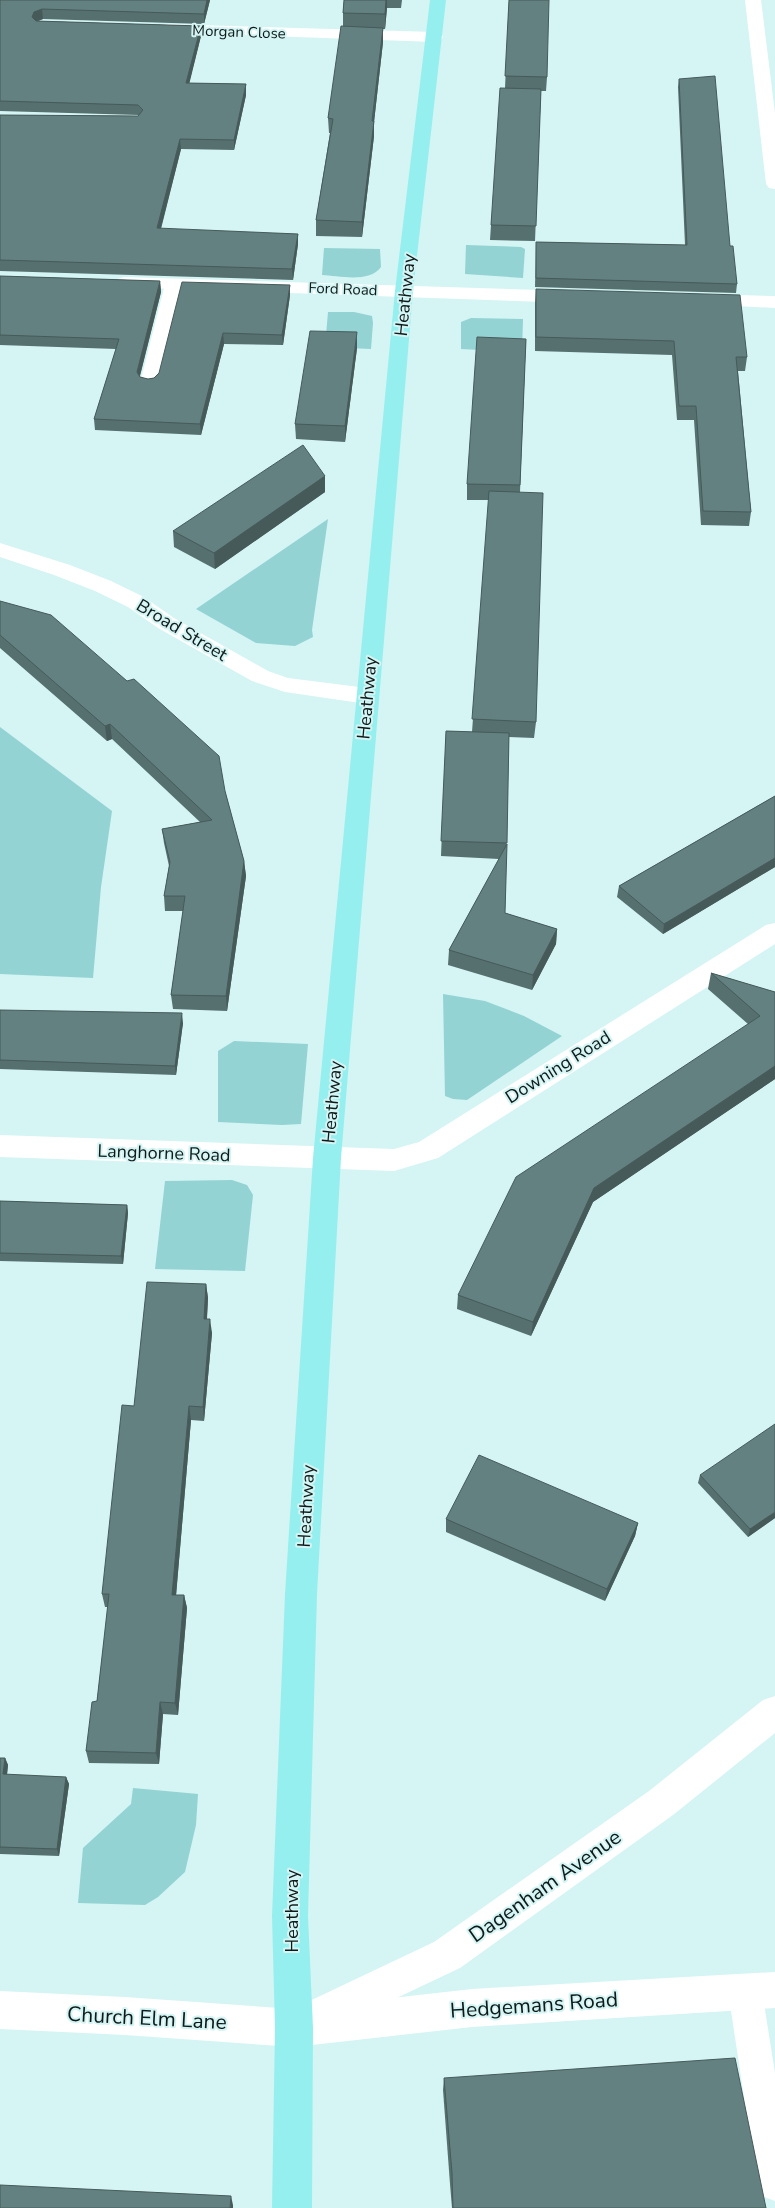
<svg xmlns="http://www.w3.org/2000/svg" width="775" height="2208" font-family="'Nunito Sans',sans-serif">
<style>
.green{fill:#93d3d3}
.lines{fill:none;stroke-linecap:round;stroke-linejoin:round}
.service{fill:#fff;fill-rule:evenodd}
.minor{fill:#fff;fill-rule:evenodd}
.tertiary{fill:#fff;fill-rule:evenodd}
.primary{fill:#96efef;fill-rule:evenodd}
.wall{fill:#566f6f}
.shaded-wall{fill:#465a5a}
.building{fill:#648181;stroke:#465a5a}
.labels{text-anchor:middle;dominant-baseline:central;stroke-width:4;stroke-linejoin:round;paint-order:stroke}
.far-street-label{font-size:15px;fill:#0e1a1a;stroke:#d5f4f4}
.street-label{font-size:18px;fill:#0e1a1a;stroke:#d5f4f4}
.near-street-label{font-size:21px;fill:#0e1a1a;stroke:#d5f4f4}
</style>
<rect width="100%" height="100%" fill="#d5f4f4"/>
<!-- green -->
<g class="green">
<polygon points="466,245 521,247 525,249 523,278 465,274"/>
<path d="M324,248L380,249L381,267C370,283 339,276 322,275Z"/>
<polygon points="328,312 354,312 372,316 373,323 371,349 325,347"/>
<polygon points="471,318 523,319 522,352 461,349 461,322"/>
<polygon points="328,519 312,630 313,637 295,646 256,643 196,609"/>
<polygon points="0,727 112,811 101,887 93,978 0,974"/>
<polygon points="443,994 485,1001 524,1016 562,1036 467,1100 453,1099 445,1096"/>
<polygon points="234,1041 308,1044 301,1124 282,1125 218,1122 218,1051"/>
<polygon points="232,1180 247,1185 253,1195 245,1271 155,1269 165,1181"/>
<polygon points="133,1788 198,1794 196,1825 185,1872 158,1897 145,1905 78,1903 83,1848 131,1804"/>
</g>
<g class="lines">
<!-- service -->
<g class="service">
<polygon points="174,279 180,280 183,284 158,383 155,387 149,388 143,387 140,383 165,284 168,280"/>
<polygon points="745,1974 757,1979 762,1991 775,2073 775,2201 762,2196 757,2183 728,1991 733,1979"/>
</g>
<!-- minor -->
<g class="minor">
<polygon points="745,0 761,0 775,113 775,189 769,188 766,184"/>
<polygon points="162,24 435,32 441,34 443,37 441,40 435,42 156,32 154,29 156,26"/>
<polygon points="124,277 574,291 581,293 583,297 581,301 574,303 117,287 115,283 117,279"/>
<polygon points="704,294 775,296 775,308 697,304 695,300 697,296"/>
<polygon points="0,543 70,565 111,581 144,597 174,618 268,671 288,678 367,688 375,691 379,696 375,701 367,704 285,692 252,681 158,628 128,607 95,591 54,575 0,557"/>
<polygon points="775,923 775,944 438,1158 394,1171 0,1157 0,1135 394,1149 419,1142 766,925"/>
<polygon points="775,1696 775,1733 673,1815 460,1968 312,2038 299,2032 293,2019 299,2006 434,1942 649,1791 763,1700"/>
</g>
<!-- tertiary -->
<polygon class="tertiary" points="775,1972 775,2008 472,2027 294,2047 125,2035 0,2029 0,1991 125,1997 294,2009 472,1989"/>
<!-- primary -->
<polygon class="primary" points="430,0 446,0 413,291 341,1158 317,1594 308,1916 313,2028 312,2208 272,2208 275,2028 272,1916 285,1594 313,1158 395,291"/>
</g>
<!-- wall -->
<g class="wall">
<polygon points="0,0 210,0 204,24 43,19 38,21 201,26 201,36 189,83 246,84 246,95 234,150 181,149 161,229 298,234 298,244 293,280 0,271 0,115 138,116 139,115 0,111"/>
<polygon points="344,0 402,0 401,8 387,8 385,29 383,29 383,42 374,122 374,136 362,237 316,236 316,220 330,133 329,133 328,118 343,26 343,13"/>
<polygon points="509,0 547,77 546,91 541,91 535,241 490,240 491,225 505,88"/>
<polygon points="679,79 730,246 737,284 736,293 535,287 536,242 685,245 678,87"/>
<polygon points="0,276 160,281 161,292 140,376 140,377 148,379 154,378 290,285 290,295 283,345 224,344 201,435 95,430 94,419 116,349 0,345"/>
<polygon points="536,289 747,357 745,371 738,371 751,512 749,526 701,525 694,420 677,420 672,355 535,351 535,303"/>
<polygon points="526,339 520,492 536,722 534,738 509,737 505,913 557,929 556,944 532,990 448,965 449,950 499,859 441,856 446,731 472,732 489,500 467,500 467,484"/>
<polygon points="357,348 345,442 296,439 295,424"/>
<polygon points="325,476 325,492 215,569 174,547 173,531"/>
<polygon points="0,601 225,791 244,861 246,876 227,1011 173,1009 171,995 183,911 165,911 164,896 169,866 164,843 162,829 200,822 112,739 107,741 0,648"/>
<polygon points="775,796 775,867 663,934 617,897 619,886"/>
<polygon points="711,973 775,992 775,1079 593,1202 531,1336 457,1309 458,1295 748,1024 708,989"/>
<polygon points="0,1010 183,1023 176,1075 0,1069"/>
<polygon points="0,1201 127,1205 128,1213 123,1264 0,1261"/>
<polygon points="206,1284 208,1298 207,1319 212,1333 204,1421 191,1420 176,1595 184,1595 187,1608 178,1715 163,1714 159,1764 89,1763 86,1751 97,1701 108,1607 105,1607 102,1594 134,1406"/>
<polygon points="700,1475 775,1518 748,1537 698,1483"/>
<polygon points="446,1519 638,1523 635,1536 605,1601 446,1532"/>
<polygon points="0,1758 5,1758 8,1765 7,1775 66,1777 69,1784 59,1856 0,1854"/>
<polygon points="444,2078 766,2208 452,2208 450,2184 443,2090"/>
</g>
<!-- shaded-wall -->
<g class="shaded-wall">
<polygon points="207,0 210,0 204,24 204,14"/>
<polygon points="386,0 387,0 387,8 385,29 385,14"/>
<polygon points="42,9 43,19 35,22 32,17 34,12"/>
<polygon points="201,26 201,36 187,93 186,83"/>
<polygon points="383,28 383,42 374,122 374,136 362,237 362,222"/>
<polygon points="246,84 246,95 234,150 234,140"/>
<polygon points="180,139 181,149 158,239 157,228"/>
<polygon points="298,234 298,244 293,280 292,269"/>
<polygon points="160,281 161,292 138,383 137,372"/>
<polygon points="290,285 290,295 283,345 282,335"/>
<polygon points="357,332 357,348 345,442 345,426"/>
<polygon points="223,333 224,344 201,435 200,424"/>
<polygon points="325,476 325,492 215,569 214,553"/>
<polygon points="110,724 112,739 107,741 105,726"/>
<polygon points="775,858 775,867 663,934 664,924"/>
<polygon points="244,861 246,876 227,1011 226,996"/>
<polygon points="557,929 556,944 532,990 533,975"/>
<polygon points="182,1013 183,1023 176,1075 175,1066"/>
<polygon points="775,1066 775,1079 593,1202 531,1336 533,1322 594,1188"/>
<polygon points="127,1205 128,1213 123,1264 121,1256"/>
<polygon points="206,1284 208,1298 206,1333 204,1319"/>
<polygon points="210,1319 212,1333 204,1421 203,1407"/>
<polygon points="189,1406 191,1420 175,1608 172,1595"/>
<polygon points="775,1512 775,1518 748,1537 750,1529"/>
<polygon points="638,1523 635,1536 605,1601 607,1589"/>
<polygon points="184,1595 187,1608 178,1715 175,1703"/>
<polygon points="160,1702 163,1714 159,1764 156,1753"/>
<polygon points="5,1758 8,1765 6,1782 3,1774"/>
<polygon points="66,1777 69,1784 59,1856 57,1849"/>
<polygon points="231,2196 233,2205 233,2208 230,2208"/>
</g>
<!-- building -->
<g class="building">
<polygon points="0,0 207,0 204,14 42,9 34,12 32,17 36,21 201,26 186,83 246,84 234,140 180,139 157,228 298,234 292,269 0,260 0,115 138,116 143,110 138,105 0,101"/>
<polygon points="344,0 386,0 385,14 343,13"/>
<polygon points="509,0 549,0 547,77 505,76"/>
<polygon points="341,26 383,28 372,121 374,121 362,222 316,220 333,119 328,118"/>
<polygon points="715,76 730,246 733,246 737,284 536,278 536,242 687,245 679,79"/>
<polygon points="500,88 541,89 536,226 491,225"/>
<polygon points="0,276 160,281 137,372 140,377 148,379 154,378 159,373 182,282 290,285 282,335 223,333 200,424 94,419 119,339 0,335"/>
<polygon points="536,289 740,295 747,357 736,357 751,512 703,511 696,406 679,406 674,341 536,337"/>
<polygon points="310,331 357,332 345,426 295,424"/>
<polygon points="477,337 526,339 520,485 467,484"/>
<polygon points="303,445 325,476 214,553 173,531"/>
<polygon points="489,491 543,493 536,722 472,719"/>
<polygon points="0,601 51,615 127,681 134,679 219,756 225,791 244,861 226,996 171,995 185,896 164,896 170,862 162,829 212,820 110,724 105,726 0,635"/>
<polygon points="446,731 509,733 507,843 441,841"/>
<polygon points="775,796 775,858 664,924 619,886"/>
<polygon points="507,844 505,913 557,929 533,975 449,950"/>
<polygon points="711,973 775,992 775,1066 594,1188 533,1322 458,1295 516,1177 760,1016"/>
<polygon points="0,1010 182,1013 175,1066 0,1060"/>
<polygon points="0,1201 127,1205 121,1256 0,1253"/>
<polygon points="147,1282 206,1284 204,1319 210,1319 203,1407 189,1406 172,1595 184,1595 175,1703 160,1702 156,1753 86,1751 92,1702 97,1701 109,1594 102,1594 122,1405 134,1406"/>
<polygon points="775,1424 775,1512 750,1529 700,1475"/>
<polygon points="479,1455 638,1523 607,1589 446,1519"/>
<polygon points="0,1758 5,1758 3,1774 66,1777 57,1849 0,1847"/>
<polygon points="735,2058 766,2208 453,2208 452,2173 444,2078"/>
<polygon points="0,2185 231,2196 230,2208 0,2208"/>
</g>
<g class="labels">
<!-- far-street labels -->
<g class="far-street-label">
<text transform="translate(239 32) rotate(2)">Morgan Close</text>
<text transform="translate(343 289) rotate(2)">Ford Road</text>
</g>
<!-- street labels -->
<g class="street-label">
<text transform="translate(405 295) rotate(-84)">Heathway</text>
<text transform="translate(182 630) rotate(31)">Broad Street</text>
<text transform="translate(367 698) rotate(-85)">Heathway</text>
<text transform="translate(558 1067) rotate(-32)">Downing Road</text>
<text transform="translate(332 1102) rotate(-85)">Heathway</text>
<text transform="translate(164 1153) rotate(2)">Langhorne Road</text>
<text transform="translate(306 1506) rotate(-87)">Heathway</text>
<text transform="translate(292 1911) rotate(-90)">Heathway</text>
</g>
<!-- near-street labels -->
<g class="near-street-label">
<text transform="translate(545 1886) rotate(-35)">Dagenham Avenue</text>
<text transform="translate(534 2005) rotate(-4)">Hedgemans Road</text>
<text transform="translate(147 2018) rotate(3)">Church Elm Lane</text>
</g>
</g>
</svg>
